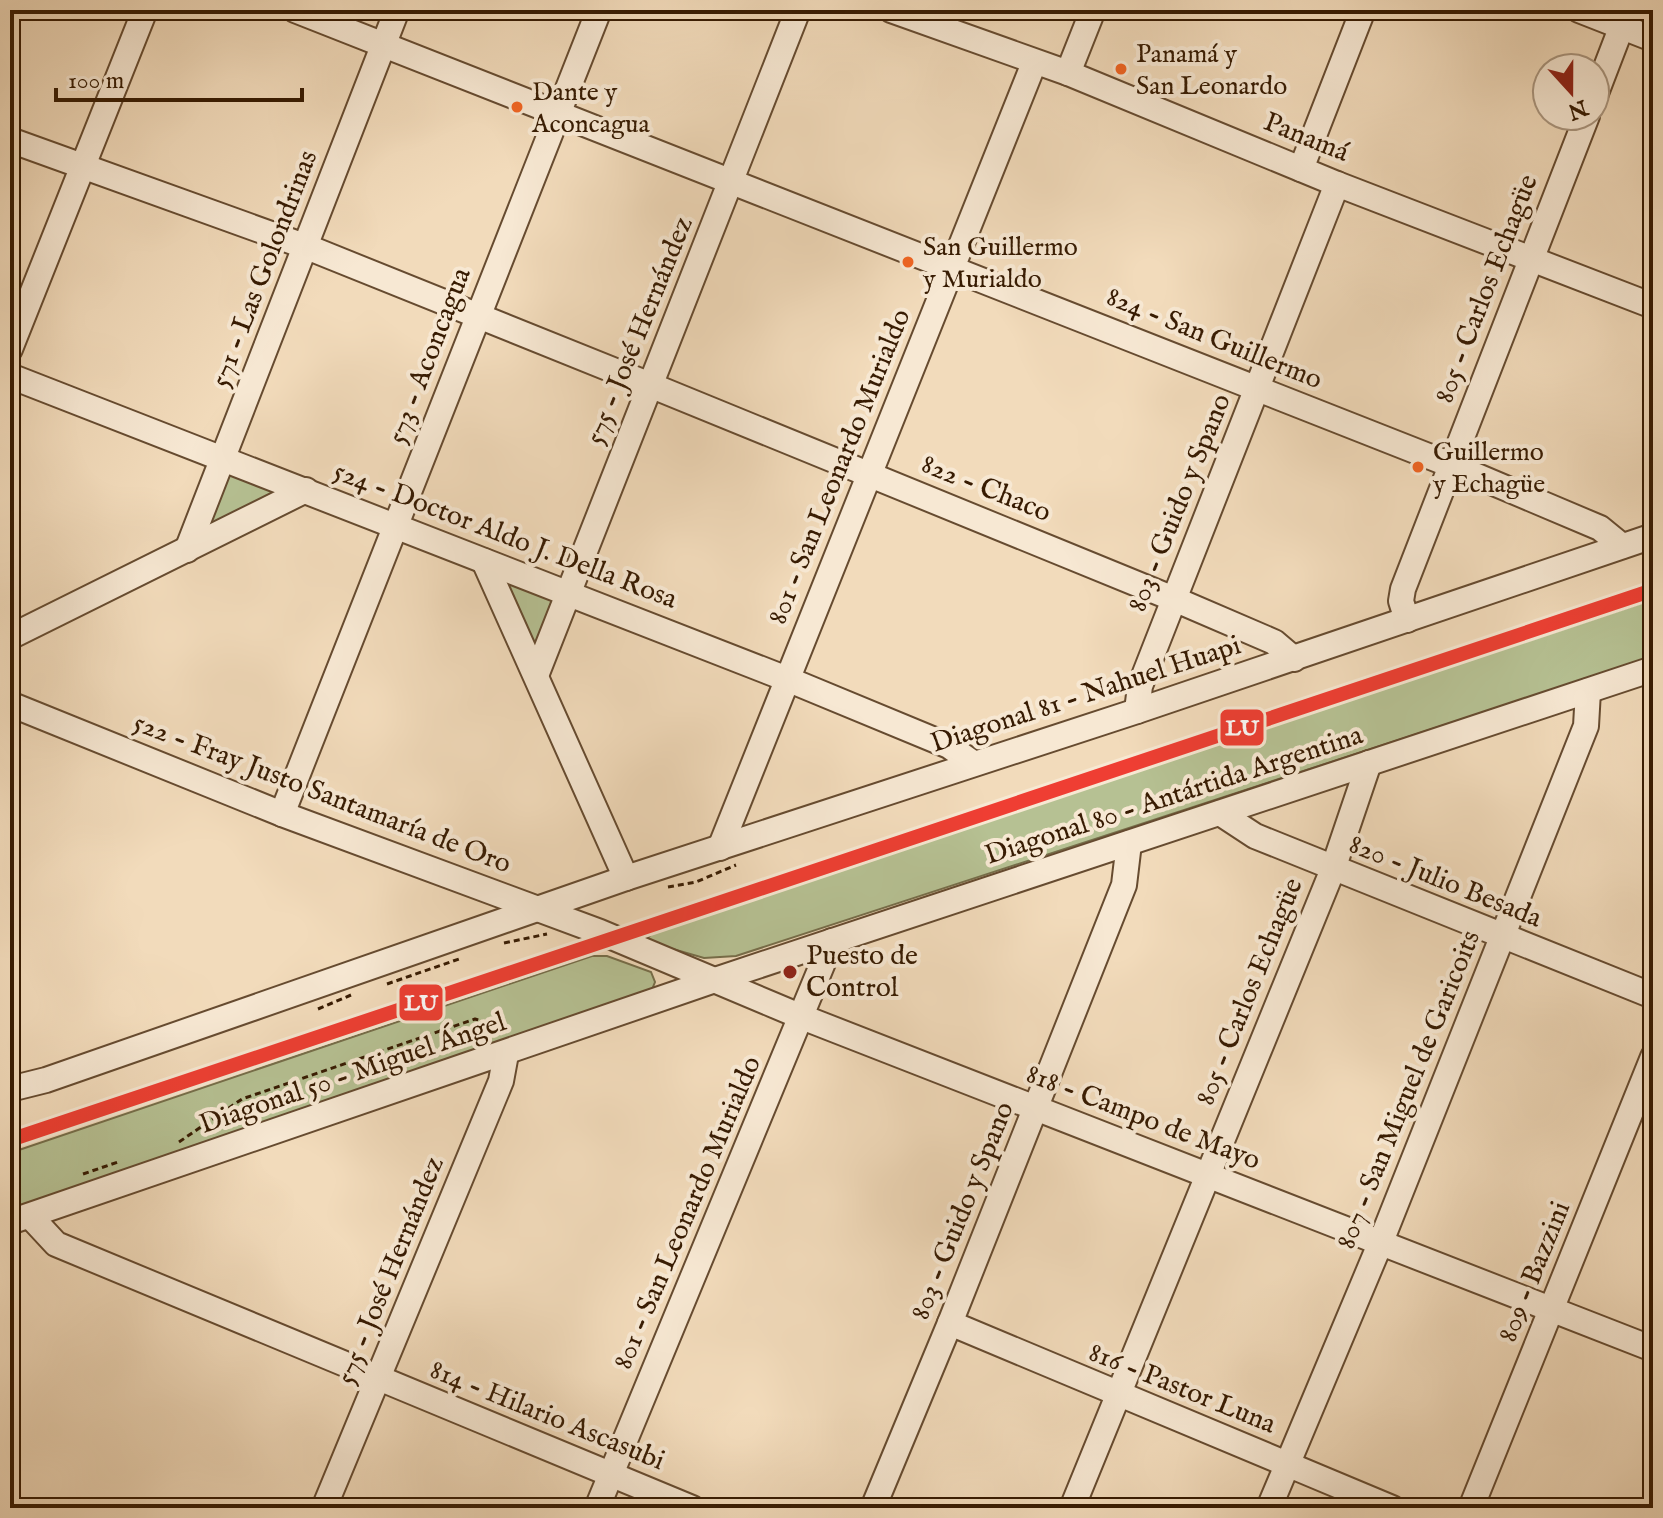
<svg xmlns="http://www.w3.org/2000/svg" width="1663" height="1518" font-family="'IM FELL English',serif">
<style>
.green{fill:#b6c193;stroke:#766e4a;stroke-width:2}
.lines{fill:none;stroke-linecap:round;stroke-linejoin:round}
.minor-casing{stroke:#664b30;stroke-width:28}
.path{stroke:#371b02;stroke-width:3;stroke-dasharray:6 4;stroke-linecap:butt}
.minor{stroke:#f7e8d3;stroke-width:24}
.rail-1-casing{stroke:#f7e8d3;stroke-width:20}
.rail-1{stroke:#ef3e33;stroke-width:14}
.bus-dot{fill:#f26522;stroke:#f7e8d3;stroke-width:3}
.poi-dot{fill:#8f2418;stroke:#f7e8d3;stroke-width:3}
.labels{text-anchor:middle;dominant-baseline:central;stroke-width:8;stroke-linejoin:round;paint-order:stroke}
.bus-label{font-size:26px;fill:#371b02;stroke:#f7e8d3;text-anchor:start}
.street-label{font-size:28px;fill:#371b02;stroke:#f7e8d3}
.poi-label{font-size:28px;fill:#371b02;stroke:#f7e8d3;text-anchor:start}
.line-badge{stroke:#f7e8d3;stroke-width:3}
.badge-label{font-size:22px;text-anchor:middle;font-weight:bold;fill:#fff}
</style>
<rect width="100%" height="100%" fill="#f2dbbb"/>
<filter id="stains"><feTurbulence type="fractalNoise" baseFrequency=".0025" numOctaves="4"/><feColorMatrix values="0 0 0 0 .2 0 0 0 0 .09 0 0 0 0 .02 0 0 0 .5 -.17"/></filter>
<radialGradient id="worn" r=".72"><stop offset=".6" stop-color="#630" stop-opacity="0"/><stop offset="1" stop-color="#630" stop-opacity=".3"/></radialGradient>
<!-- green -->
<g class="green">
<polygon points="230,466 292,488 200,532"/>
<polygon points="504,577 559,598 539,653"/>
<polygon points="1653,599 1653,657 736,956 704,958 645,941 654,931"/>
<polygon points="592,956 607,956 651,972 655,982 651,992 10,1212 10,1153"/>
</g>
<g class="lines">
<defs>
<g id="minor">
<polyline points="295,10 1451,465 1600,528 1622,546"/>
<polyline points="891,10 1068,73 1337,184 1653,306"/>
<polyline points="1579,10 1653,39"/>
<polyline points="1068,73 1093,10"/>
<polyline points="1595,96 1628,10"/>
<polyline points="10,140 307,247 650,385 1174,599 1274,642 1294,659"/>
<polyline points="1301,169 1363,10"/>
<polyline points="10,349 145,10"/>
<polyline points="10,376 787,679 949,746 973,763"/>
<polyline points="187,550 397,10"/>
<polyline points="484,561 626,878"/>
<polyline points="1407,620 1401,601 1403,589 1587,116"/>
<polyline points="10,637 306,490"/>
<polyline points="537,673 798,10"/>
<polyline points="10,704 282,814 600,932 802,1017 1653,1349"/>
<polyline points="1137,711 1140,686 1337,184"/>
<polyline points="1220,813 1255,836 1653,996"/>
<polyline points="282,814 599,10"/>
<polyline points="720,848 1034,63"/>
<polyline points="10,1089 46,1080 626,878 1137,711 1653,536"/>
<polyline points="30,1216 56,1244 692,1508"/>
<polyline points="10,1222 715,980 1653,669"/>
<polyline points="950,1323 1392,1508"/>
<polyline points="324,1508 501,1081 506,1054"/>
<polyline points="597,1508 832,941"/>
<polyline points="873,1508 950,1323 1124,885 1129,843"/>
<polyline points="1072,1508 1333,869 1369,763"/>
<polyline points="1269,1508 1380,1244 1586,726 1588,691"/>
<polyline points="1471,1508 1653,1057"/>
</g>
</defs>
<!-- minor casing -->
<use href="#minor" class="minor-casing"/>
<!-- path -->
<g class="path">
<polyline points="668,887 696,882 736,865"/>
<polyline points="504,943 547,934"/>
<polyline points="387,984 459,959"/>
<polyline points="318,1009 351,995"/>
<polyline points="179,1142 242,1099 475,1019 507,1029"/>
<polyline points="83,1174 118,1162"/>
</g>
<!-- minor -->
<use href="#minor" class="minor"/>
<defs>
<polyline id="rail-1" points="10,1140 1653,590"/>
</defs>
<!-- rail-1 casing -->
<use href="#rail-1" class="rail-1-casing"/>
<!-- rail-1 -->
<use href="#rail-1" class="rail-1"/>
</g>
<!-- markers -->
<g class="bus-dot">
<circle cx="1121" cy="69" r="7"/>
<circle cx="517" cy="107" r="7"/>
<circle cx="908" cy="262" r="7"/>
<circle cx="1418" cy="467" r="7"/>
</g>
<circle class="poi-dot" cx="790" cy="972" r="8"/>
<g class="labels">
<!-- bus labels -->
<g class="bus-label">
<text x="1136" y="54">Panamá y<tspan x="1136" dy="32">San Leonardo</tspan></text>
<text x="532" y="92">Dante y<tspan x="532" dy="32">Aconcagua</tspan></text>
<text x="923" y="247">San Guillermo<tspan x="923" dy="32">y Murialdo</tspan></text>
<text x="1433" y="452">Guillermo<tspan x="1433" dy="32">y Echagüe</tspan></text>
</g>
<!-- street labels -->
<g class="street-label">
<text transform="translate(1306 138) rotate(22)">Panamá</text>
<text transform="translate(265 269) rotate(-69)">571 - Las Golondrinas</text>
<text transform="translate(1487 289) rotate(-69)">805 - Carlos Echagüe</text>
<text transform="translate(640 331) rotate(-68)">575 - José Hernández</text>
<text transform="translate(1214 339) rotate(22)">824 - San Guillermo</text>
<text transform="translate(430 356) rotate(-69)">573 - Aconcagua</text>
<text transform="translate(840 467) rotate(-68)">801 - San Leonardo Murialdo</text>
<text transform="translate(986 489) rotate(22)">822 - Chaco</text>
<text transform="translate(1180 503) rotate(-68)">803 - Guido y Spano</text>
<text transform="translate(505 536) rotate(21)">524 - Doctor Aldo J. Della Rosa</text>
<text transform="translate(1086 695) rotate(-18)">Diagonal 81 - Nahuel Huapi</text>
<text transform="translate(322 794) rotate(21)">522 - Fray Justo Santamaría de Oro</text>
<text transform="translate(1174 796) rotate(-18)">Diagonal 80 - Antártida Argentina</text>
<text transform="translate(1445 882) rotate(22)">820 - Julio Besada</text>
<text transform="translate(1250 992) rotate(-68)">805 - Carlos Echagüe</text>
<text transform="translate(353 1074) rotate(-19)">Diagonal 50 - Miguel Ángel</text>
<text transform="translate(1409 1090) rotate(-68)">807 - San Miguel de Garicoits</text>
<text transform="translate(1143 1118) rotate(21)">818 - Campo de Mayo</text>
<text transform="translate(963 1211) rotate(-68)">803 - Guido y Spano</text>
<text transform="translate(688 1213) rotate(-67)">801 - San Leonardo Murialdo</text>
<text transform="translate(391 1271) rotate(-68)">575 - José Hernández</text>
<text transform="translate(1535 1272) rotate(-68)">809 - Bazzini</text>
<text transform="translate(1182 1389) rotate(22)">816 - Pastor Luna</text>
<text transform="translate(547 1416) rotate(22)">814 - Hilario Ascasubi</text>
</g>
<!-- poi labels -->
<g class="poi-label">
<text x="806" y="956">Puesto de<tspan x="806" dy="32">Control</tspan></text>
</g>
</g>
<g class="line-badge">
<rect x="1219" y="708" width="46" height="39" rx="8" fill="#ef3e33"/>
<rect x="398" y="983" width="46" height="39" rx="8" fill="#ef3e33"/>
</g>
<g class="badge-label">
<text x="1242" y="735">LU</text>
<text x="421" y="1010">LU</text>
</g>
<!-- margin -->
<rect width="1663" height="1518" fill="none" stroke="#f2dbbb" stroke-width="40"/>
<rect x="12" y="12" width="1639" height="1494" fill="none" stroke="#371b02" stroke-width="4"/>
<rect x="20" y="20" width="1623" height="1478" fill="none" stroke="#371b02" stroke-width="2"/>
<!-- north arrow -->
<g transform="translate(1571 92) rotate(159)"><circle r="38" fill="#f7e8d3" stroke="#aa967f" stroke-width="2"/>
<path d="M0-6L14 30L0 20L-14 30Z" fill="#8f2418"/>
<text y="-12" font-size="22" font-weight="bold" text-anchor="middle" fill="#371b02">N</text>
</g>
<!-- scale -->
<path d="M56 88v12h246v-12" fill="none" stroke="#371b02" stroke-width="4"/>
<text x="68" y="88" font-size="24" fill="#371b02" stroke="#f7e8d3" stroke-width="6" paint-order="stroke">100 m</text>
<rect width="100%" height="100%" filter="url(#stains)"/>
<rect width="100%" height="100%" fill="url(#worn)"/>
</svg>
